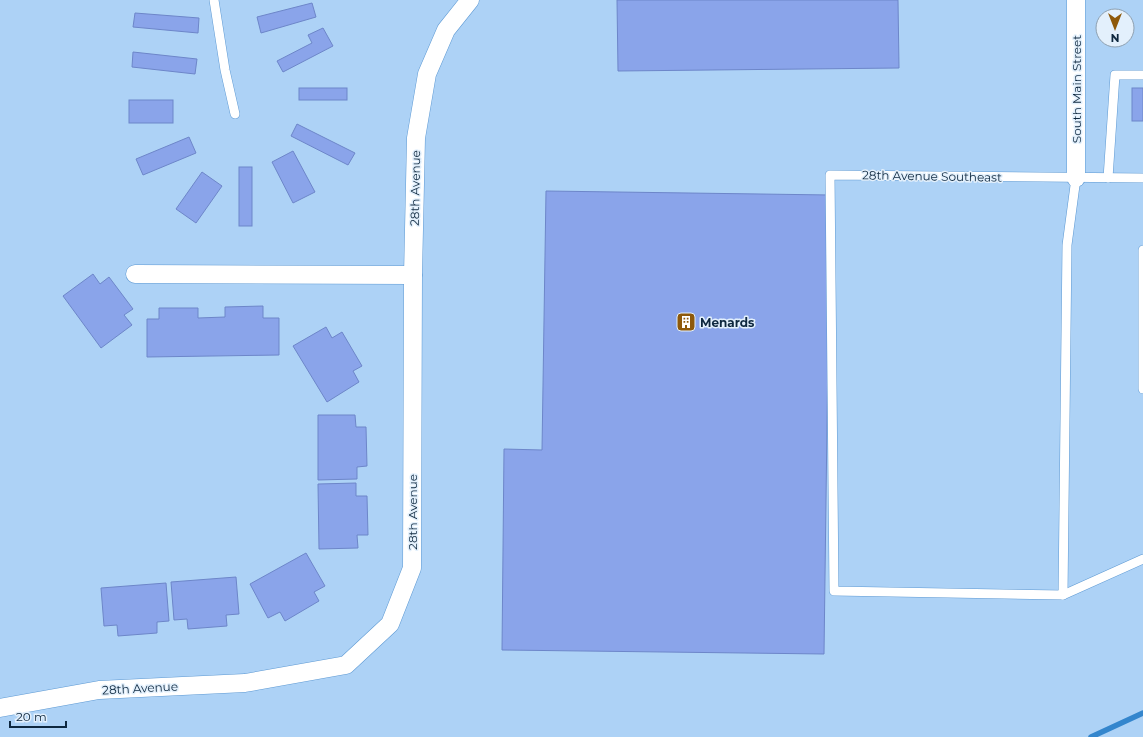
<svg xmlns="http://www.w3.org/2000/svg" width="1143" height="737" font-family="Montserrat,sans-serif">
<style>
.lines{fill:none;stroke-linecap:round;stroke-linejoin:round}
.stream{stroke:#3486cd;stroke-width:5.5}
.building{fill:#8aa4ea;stroke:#6d86c9}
.lane-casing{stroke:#5d99d3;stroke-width:10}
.street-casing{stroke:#5d99d3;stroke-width:19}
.lane{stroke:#fff;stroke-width:9}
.street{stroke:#fff;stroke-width:18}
.labels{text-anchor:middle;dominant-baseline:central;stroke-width:3;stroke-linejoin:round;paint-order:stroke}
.street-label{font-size:12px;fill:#0e283f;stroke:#e3f0fc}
.poi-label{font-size:12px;font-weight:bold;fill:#0e283f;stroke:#e3f0fc;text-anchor:start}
</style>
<rect width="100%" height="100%" fill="#add2f6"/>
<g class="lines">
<!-- stream -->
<polyline class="stream" points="1091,737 1143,713"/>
</g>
<!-- building -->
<g class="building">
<polygon points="617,0 898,0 899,68 618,71"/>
<polygon points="312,3 316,17 261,33 257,17"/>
<polygon points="135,13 199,18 198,33 133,27"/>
<polygon points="323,28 333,46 283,72 277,61 312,43 308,35"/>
<polygon points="133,52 197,59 195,74 132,67"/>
<rect x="299" y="88" width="48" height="12"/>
<rect x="1132" y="88" width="11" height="33"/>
<rect x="129" y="100" width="44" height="23"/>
<polygon points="297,124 355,153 348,165 291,136"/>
<polygon points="189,137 196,153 143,175 136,159"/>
<polygon points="293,151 315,192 293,203 272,162"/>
<rect x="239" y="167" width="13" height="59"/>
<polygon points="202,172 222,186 196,223 176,209"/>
<polygon points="546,191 830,195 824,654 502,650 504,449 542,450"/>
<polygon points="93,274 100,284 109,277 133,309 124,315 132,325 101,348 63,296"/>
<polygon points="263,306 263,318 279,318 279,355 147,357 147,319 159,319 159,308 198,308 198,318 225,317 225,307"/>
<polygon points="326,327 332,338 342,332 362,366 353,371 359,382 327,402 293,346"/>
<polygon points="318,415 355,415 356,427 366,427 367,466 357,467 357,479 318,480"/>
<polygon points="356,483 356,496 367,496 368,535 357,535 358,548 319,549 318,484"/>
<polygon points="306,553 325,586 314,592 319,601 285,621 280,612 268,618 250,584"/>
<polygon points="236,577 239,614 226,615 227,626 188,629 187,619 174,620 171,582"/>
<polygon points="166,583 169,621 157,622 157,633 118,636 117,625 104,626 101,588"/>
</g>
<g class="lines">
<defs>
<g id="lane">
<polyline points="214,0 225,70 235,114"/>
<polyline points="1076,178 1067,245 1063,595 834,591 830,175 1143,178"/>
<polyline points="1108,178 1115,75 1143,75"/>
<polyline points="1143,250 1143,389"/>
<polyline points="1063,595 1143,559"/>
</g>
<g id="street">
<polyline points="1076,0 1076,178"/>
<polyline points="135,274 413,275"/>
<polyline points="0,708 99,690 245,683 346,665 390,624 412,568 413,275 416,138 427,74 446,30 470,0"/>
</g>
</defs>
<!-- lane casing -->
<use href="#lane" class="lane-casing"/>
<!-- street casing -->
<use href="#street" class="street-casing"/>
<!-- lane -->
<use href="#lane" class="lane"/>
<!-- street -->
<use href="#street" class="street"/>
</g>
<!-- icons -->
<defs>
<symbol id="building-square" viewBox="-11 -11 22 22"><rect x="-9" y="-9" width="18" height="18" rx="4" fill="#8e590a" stroke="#e3f0fc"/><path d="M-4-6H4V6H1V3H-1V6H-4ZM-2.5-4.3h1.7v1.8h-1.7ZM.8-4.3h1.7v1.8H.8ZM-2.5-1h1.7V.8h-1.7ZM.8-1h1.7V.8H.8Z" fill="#fff"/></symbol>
</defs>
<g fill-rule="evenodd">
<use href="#building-square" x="675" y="311" width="22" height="22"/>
</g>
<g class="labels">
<!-- street labels -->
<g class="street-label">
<text transform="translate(1076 89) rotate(-90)">South Main Street</text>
<text transform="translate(932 176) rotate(1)">28th Avenue Southeast</text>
<text transform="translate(415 188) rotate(-89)">28th Avenue</text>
<text transform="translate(412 512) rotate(-90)">28th Avenue</text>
<text transform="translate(140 688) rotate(-3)">28th Avenue</text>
</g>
<!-- poi labels -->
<g class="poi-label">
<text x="700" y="322">Menards</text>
</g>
</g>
<!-- north arrow -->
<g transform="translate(1115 28) rotate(180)"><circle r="19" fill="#e3f0fc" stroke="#8ea0b0"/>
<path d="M0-3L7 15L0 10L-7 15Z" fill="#8e590a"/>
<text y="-6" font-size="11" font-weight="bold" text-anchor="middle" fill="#0e283f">N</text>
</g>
<!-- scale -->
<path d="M10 721v6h56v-6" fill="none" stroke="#0e283f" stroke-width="2"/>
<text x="16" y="721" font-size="12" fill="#0e283f" stroke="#e3f0fc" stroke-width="3" paint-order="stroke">20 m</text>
</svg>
